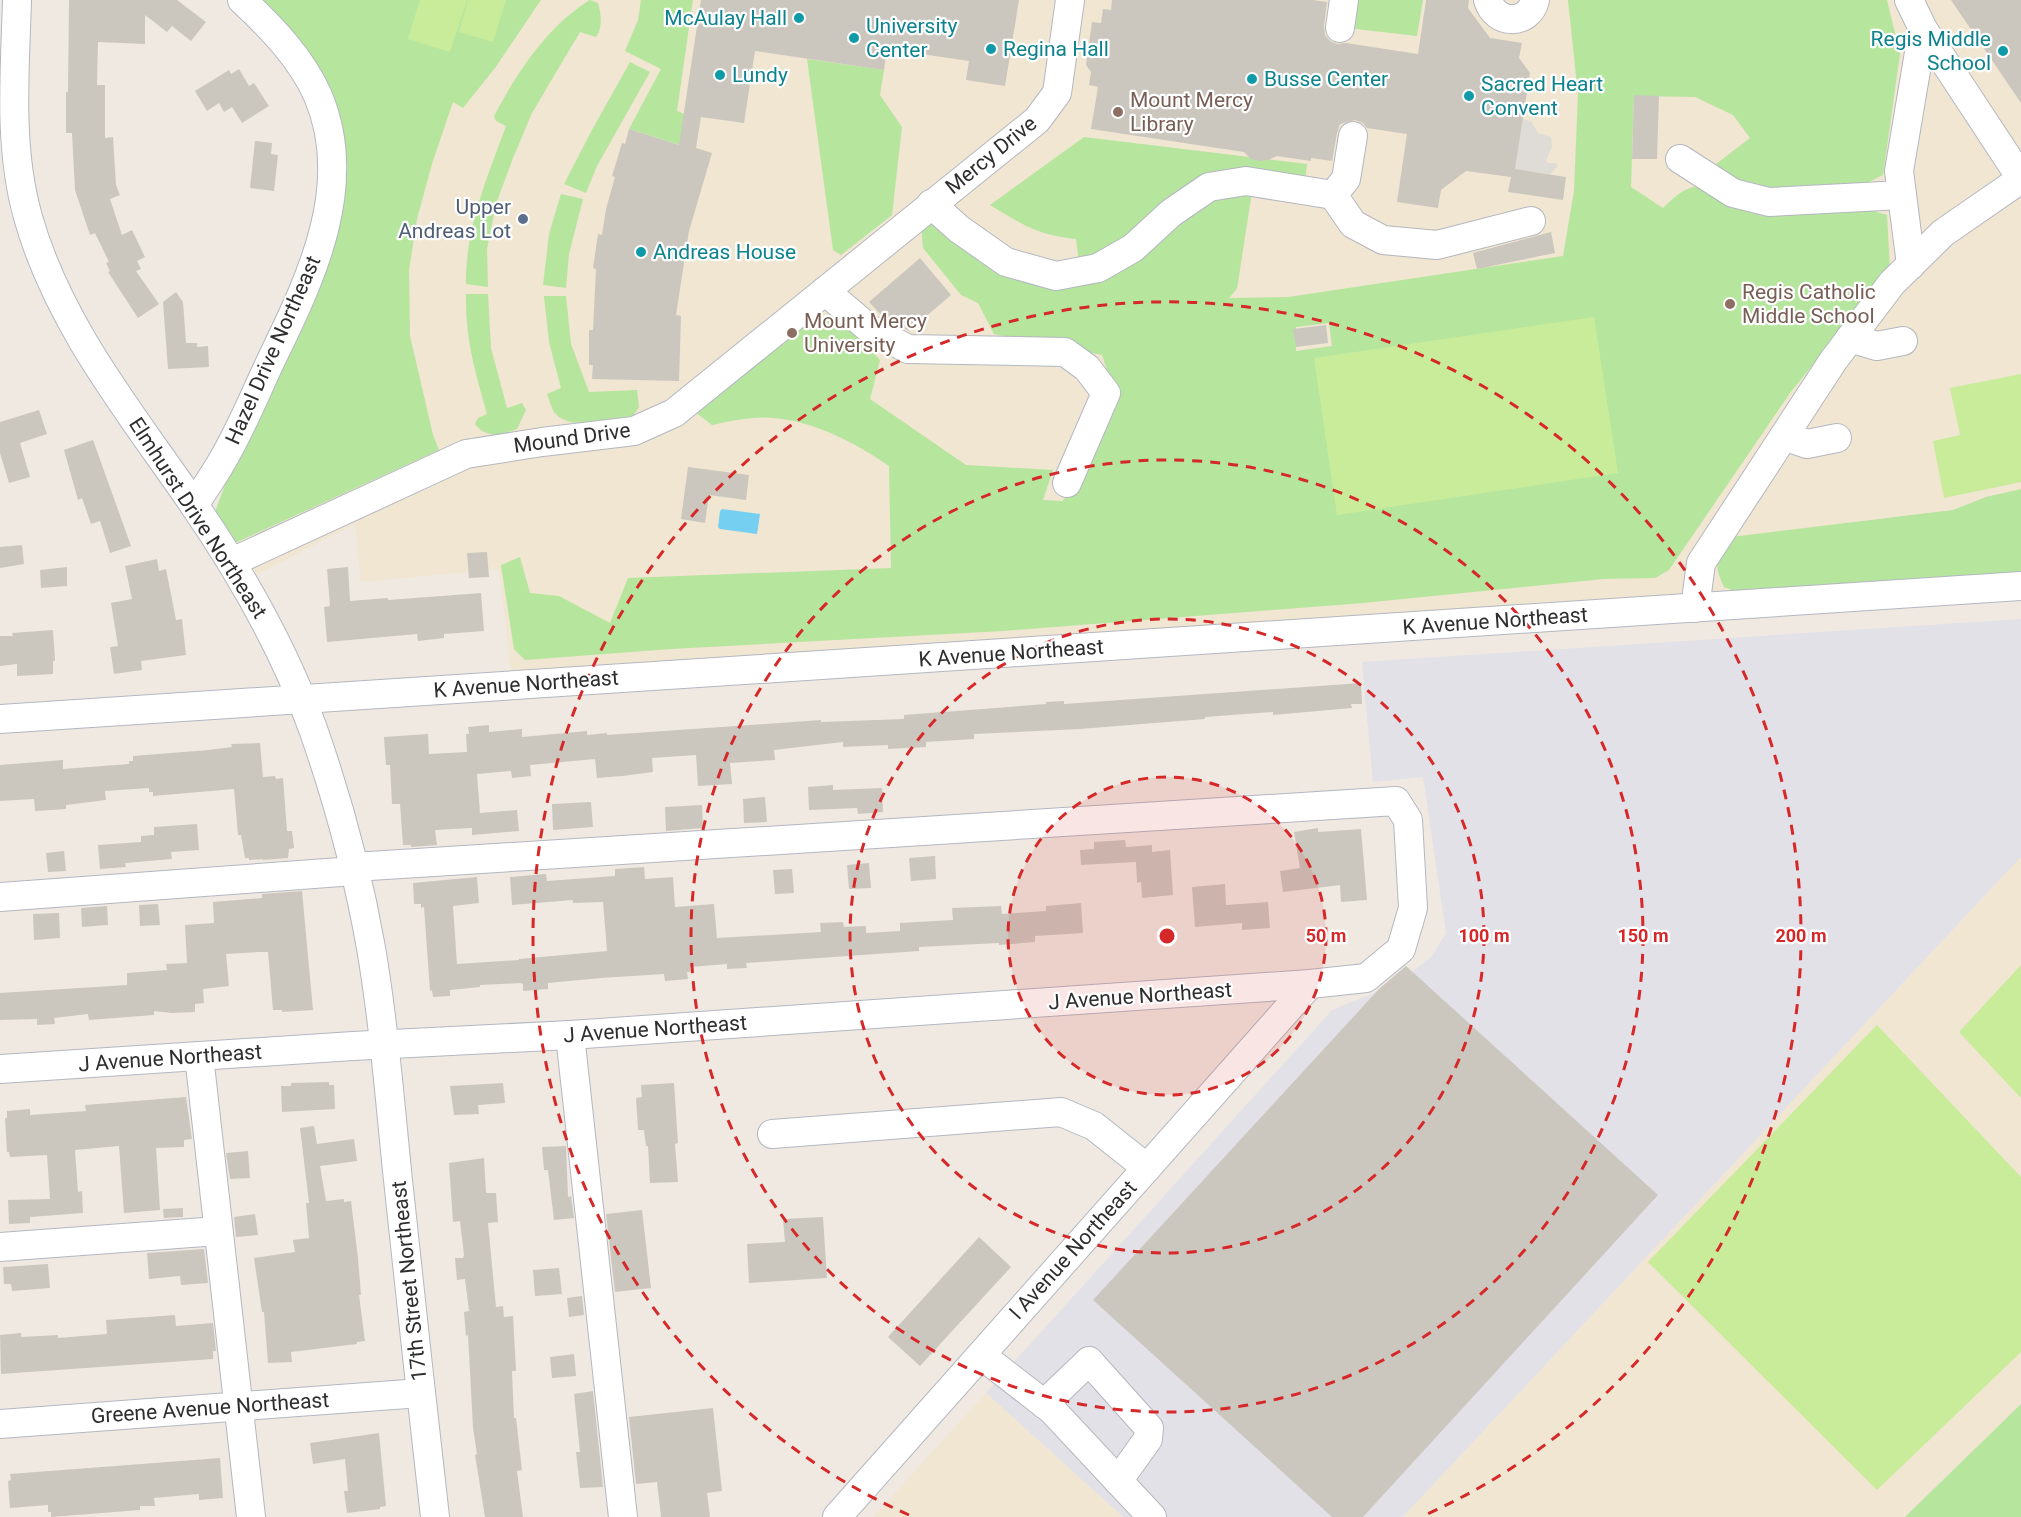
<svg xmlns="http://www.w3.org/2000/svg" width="2021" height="1517" font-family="Roboto,sans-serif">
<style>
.industrial{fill:#e3e1e8}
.education{fill:#f0e6d1}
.green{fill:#b6e59e;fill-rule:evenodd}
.pitch{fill:#c9ec9a}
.plaza{fill:#dfdcd8}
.water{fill:#75cff0}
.building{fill:#cbc7bf}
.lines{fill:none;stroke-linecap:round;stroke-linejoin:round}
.minor-casing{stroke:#b4b7c1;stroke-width:30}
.minor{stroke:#fff;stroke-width:28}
.ring{fill:none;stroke:#d62828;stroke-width:3;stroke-dasharray:10 8}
.culture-dot{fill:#0f9aa8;stroke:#fff;stroke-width:2}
.education-dot{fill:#8d6e63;stroke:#fff;stroke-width:2}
.service-dot{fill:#5c6f8a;stroke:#fff;stroke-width:2}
.labels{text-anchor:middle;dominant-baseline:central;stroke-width:4.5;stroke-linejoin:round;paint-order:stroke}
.culture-label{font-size:21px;fill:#0d838f;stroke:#fff;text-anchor:start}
.education-label{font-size:21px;fill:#785e54;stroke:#fff;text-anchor:start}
.street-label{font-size:21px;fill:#2e2e2e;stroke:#fff}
.service-label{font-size:21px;fill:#4e5e75;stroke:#fff;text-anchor:end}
.centre{fill:#d62828;stroke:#fff;stroke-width:3}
.ring-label{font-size:18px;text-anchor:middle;font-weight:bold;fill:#d62828;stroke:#fff;stroke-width:4.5;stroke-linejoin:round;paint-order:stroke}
</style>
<rect width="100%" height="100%" fill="#efe9e1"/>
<!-- industrial -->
<polygon class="industrial" points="2021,619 2021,857 1403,1517 1123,1517 986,1393 1332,1010 1394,985 1431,957 1446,933 1423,777 1373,782 1362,662"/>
<!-- education -->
<g class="education">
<polygon points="255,0 2021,0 2021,574 511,673 499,569 361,582 355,524 256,575 215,512 343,163"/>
<polygon points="2021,857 2021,965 1960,1032 2021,1098 2021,1404 1905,1517 1403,1517"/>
<polygon points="986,1393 1123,1517 873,1517"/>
</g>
<!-- green -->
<g class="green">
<polygon points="255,0 541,0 495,68 463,108 453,102 432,164 417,219 409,270 410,336 433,435 439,450 235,543 215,512 343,163"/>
<path d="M590,0L598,3C601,14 603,27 596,37L580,32L532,113L513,158L496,204L487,249L488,287L466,284C465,229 487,178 506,126L496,121L494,116C517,73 547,26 590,0Z"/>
<polygon points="641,0 693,0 677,111 687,115 683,146 629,129 661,69 625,51 638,20"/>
<polygon points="1350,0 1423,0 1417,36 1347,28"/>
<path d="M1568,0H1887L1900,54L1883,175L1854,189L1768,190L1726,178L1716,164L1750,138L1733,115L1695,97L1634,96L1631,187L1663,208C1676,196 1685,186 1703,186L1867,209L1887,215L1890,269L1790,393L1669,570L1655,578L1604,579L1363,603L1003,631L671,649L525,660L514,649L501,565L520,557L530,593L559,596L610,623L628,578L891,568L889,466C856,443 814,421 773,418C752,416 732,421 712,425L695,412L814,315L842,319L880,360L870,399L966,465L1053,470L1043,500L1062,501L1074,490L1114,391L1102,355L994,334L978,303L961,295L923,248L921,224L937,223L1054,283L1206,199L1252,192L1237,289L1229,298L1288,297L1563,256L1574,191L1578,95ZM1329,323L1332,346L1296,351V327Z"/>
<polygon points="807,59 884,70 880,95 902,127 892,215 841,255 833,250"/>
<polygon points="630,62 650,72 597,166 586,193 564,184 592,130"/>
<path d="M1084,137L1307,164L1305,181L1244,174L1119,251L1079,262L1076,239C1037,235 1023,225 990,205Z"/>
<polygon points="561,194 583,199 569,254 566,288 543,285 549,234"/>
<path d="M466,294H488L491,348L507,408L522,403L526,410L517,429C502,435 486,439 475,424L478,418L487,414C475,371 465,338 466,294Z"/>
<path d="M544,296H566L571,344L589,392L637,390L639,407L633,416C612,419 568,432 554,412C551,407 549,399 547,394L561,388L549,342Z"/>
<path d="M2021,489V574L1740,593L1724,587C1712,562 1717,557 1731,537L1953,510L1986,497Z"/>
<polygon points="2021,1404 2021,1517 1905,1517"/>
</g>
<!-- pitch -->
<g class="pitch">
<polygon points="420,0 467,0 450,52 408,39"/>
<polygon points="468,0 506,0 493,42 459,32"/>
<polygon points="1594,317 1618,473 1337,515 1314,358"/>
<polygon points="2021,374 2021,482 1944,498 1933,441 1960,435 1950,388"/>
<polygon points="2021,965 2021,1098 1959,1032"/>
<polygon points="1877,1025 2021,1177 2021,1352 1877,1490 1648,1262"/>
</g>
<!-- plaza -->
<polygon class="plaza" points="1523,119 1531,121 1538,133 1551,137 1552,147 1546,161 1548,163 1556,163 1558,166 1550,174 1510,169 1504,160 1518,149"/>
<!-- water -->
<polygon class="water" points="722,509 760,514 757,534 720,529 718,527 720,511"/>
<!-- building -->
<g class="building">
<polygon points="69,0 177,0 206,22 191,41 172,26 167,32 145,15 145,44 98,42 97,85 105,85 105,138 113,137 116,185 120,195 110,199 122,235 132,230 145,257 137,261 141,269 136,271 159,304 138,318 108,272 110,271 106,263 109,262 95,233 90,235 75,190 72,133 66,133 66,92 68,92"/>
<polygon points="701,0 1019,0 1005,86 966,80 969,61 887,49 884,70 755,51 744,123 701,117 696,148 712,153 689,231 676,315 681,316 679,381 592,379 593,365 589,365 589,330 593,330 596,269 593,268 598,234 602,235 606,209 615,177 612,176 622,143 625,144 629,129 679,145"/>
<polygon points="1112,0 1313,0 1327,2 1324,26 1325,35 1330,41 1337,44 1346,43 1418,54 1426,0 1469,0 1468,8 1490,38 1522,43 1519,58 1530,73 1515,169 1566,177 1563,200 1508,192 1511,177 1466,171 1441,190 1438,208 1397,202 1407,134 1367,128 1363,123 1355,120 1340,124 1337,133 1332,161 1311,158 1311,161 1277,156 1268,160 1259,161 1251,159 1244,152 1091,129 1098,87 1089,85 1091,72 1086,65 1092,22 1101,23 1103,9 1111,10"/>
<polygon points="1951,0 2021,0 2021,103"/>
<polygon points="239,69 249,86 254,83 269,106 242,123 232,107 224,112 219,103 207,111 195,91 229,70 231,74"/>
<polygon points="1634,95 1659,96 1657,159 1632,159"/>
<polygon points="255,141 272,143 271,154 278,155 274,191 250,188"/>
<polygon points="1551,232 1555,253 1477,269 1473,253"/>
<polygon points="920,258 951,295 909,331 883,317 869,302"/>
<polygon points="176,292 183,302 186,343 197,343 197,347 208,346 209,367 168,369 163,302"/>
<polygon points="1326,325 1328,343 1296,347 1293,329"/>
<polygon points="39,410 47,434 20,443 30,477 9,483 0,453 0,422"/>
<polygon points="93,440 131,546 110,553 100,521 91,524 82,498 78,500 64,450"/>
<polygon points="688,467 749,475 746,500 709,495 705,523 681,519"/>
<polygon points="22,545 24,564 0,568 0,547"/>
<polygon points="487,552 489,577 469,578 467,553"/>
<polygon points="157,559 159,571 166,569 176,620 182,619 186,655 141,661 142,670 114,674 110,647 118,646 111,603 132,599 125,566"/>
<polygon points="67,567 67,586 41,588 40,570"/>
<polygon points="348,567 350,601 388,598 388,600 481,593 484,631 444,634 444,638 418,641 417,634 327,642 324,607 330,606 327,569"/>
<polygon points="53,630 55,661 53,661 53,674 17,676 17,664 0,666 0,636 13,636 12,633"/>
<polygon points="1361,683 1362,704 1351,704 1352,708 1273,715 1273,712 1205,717 1205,719 1080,729 974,734 974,739 926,742 926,747 888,749 888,745 843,747 843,742 774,750 775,760 730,763 732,784 698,786 696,755 652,758 653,772 622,776 597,778 595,759 530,765 531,776 512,778 511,771 477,774 480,813 517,810 519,831 472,835 472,828 435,830 437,845 411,847 411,845 403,845 400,804 392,804 390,765 386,765 384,737 428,734 429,754 467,752 466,734 469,734 468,727 489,725 489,732 522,729 522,737 587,731 587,735 607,733 607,735 821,720 821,722 904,719 904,715 1046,704 1046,702 1064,701 1064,704"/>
<polygon points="260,743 263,777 275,776 276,779 283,778 287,831 292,831 294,848 289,849 288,858 263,860 263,859 249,860 249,858 245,858 241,835 238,835 234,789 153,796 153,792 149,792 149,788 105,791 106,800 66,805 66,809 35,811 34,799 0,801 0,765 63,760 63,769 129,764 129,761 133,761 133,756 209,750 232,747 231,744"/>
<polygon points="833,785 833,790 882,788 883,812 858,814 857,808 809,810 808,787"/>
<polygon points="765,797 767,822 744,823 743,799"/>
<polygon points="591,802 593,827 553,830 552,804"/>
<polygon points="702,805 703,828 666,831 665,807"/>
<polygon points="197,824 199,850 171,852 172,859 125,863 126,867 100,869 98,845 141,842 141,836 154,835 154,827"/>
<polygon points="1318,828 1318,832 1361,829 1367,900 1341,902 1340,885 1283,892 1280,871 1300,868 1294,832"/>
<polygon points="1125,840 1126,847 1152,845 1152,852 1170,850 1173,895 1142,898 1141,882 1137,883 1136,862 1081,865 1080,850 1094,849 1094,842"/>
<polygon points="64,851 66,871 48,872 46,853"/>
<polygon points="935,856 936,879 911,881 909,858"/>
<polygon points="869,863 871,888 849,889 847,865"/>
<polygon points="644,867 645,879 673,877 675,907 714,904 717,938 821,932 820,923 843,922 844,927 866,926 866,933 900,931 900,923 953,920 952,908 1001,906 1002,914 1046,911 1046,906 1081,903 1083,933 1035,936 1035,942 999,945 999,943 919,947 919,951 746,963 747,968 727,969 727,964 690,967 690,972 687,972 688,979 665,981 664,974 601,978 548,983 548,989 523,991 523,984 521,983 480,985 480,987 450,990 450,996 433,997 432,990 430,991 424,907 421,908 421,904 414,904 413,883 477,877 479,903 453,906 457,964 519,960 519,959 607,951 603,902 573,903 573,900 512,905 510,877 546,874 547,881 615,876 615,869"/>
<polygon points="792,869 794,893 775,894 773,870"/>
<polygon points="1225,884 1226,905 1268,902 1270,928 1242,930 1242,923 1195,927 1192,887"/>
<polygon points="302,891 313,1010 282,1012 282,1010 273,1010 268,952 259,952 226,954 229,986 203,989 204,1003 195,1004 195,1012 172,1013 154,1011 154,1015 89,1020 88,1014 54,1018 55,1024 37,1025 37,1019 0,1020 0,993 127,985 127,973 167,970 166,964 187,963 185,925 214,923 213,902 262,898 262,894"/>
<polygon points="158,904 160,925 140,926 139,905"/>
<polygon points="107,906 108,925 82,927 81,908"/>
<polygon points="59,913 60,938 34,940 33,914"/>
<polygon points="1406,966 1658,1195 1363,1517 1332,1517 1093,1300 1379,989"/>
<polygon points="329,1082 329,1085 334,1085 335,1109 282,1112 281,1086 291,1086 291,1083"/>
<polygon points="503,1083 505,1103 478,1105 479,1114 454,1115 450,1086"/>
<polygon points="674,1083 678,1143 675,1144 678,1182 650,1183 648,1146 646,1146 644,1130 638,1130 636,1098 642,1097 641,1085"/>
<polygon points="186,1097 192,1139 184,1140 184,1147 156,1148 160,1210 124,1213 119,1146 75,1150 78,1192 82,1191 83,1213 30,1217 30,1223 9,1224 8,1200 50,1199 47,1155 10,1157 9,1152 7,1152 5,1118 7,1118 7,1111 30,1109 30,1115 86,1111 85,1105"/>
<polygon points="314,1126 317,1144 354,1139 357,1161 320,1166 326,1201 344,1199 344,1202 351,1201 358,1258 361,1295 359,1295 365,1341 357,1342 357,1344 291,1352 292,1362 268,1363 264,1312 262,1312 254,1258 295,1252 293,1240 309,1238 306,1203 309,1203 300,1128"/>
<polygon points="566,1146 568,1197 571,1196 574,1218 554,1220 548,1170 544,1170 542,1147"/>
<polygon points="248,1151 250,1178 230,1179 226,1153"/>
<polygon points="484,1158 486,1193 496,1193 498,1222 488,1223 496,1307 503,1306 504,1317 513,1316 516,1371 512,1371 514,1418 516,1418 522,1470 517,1471 523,1517 485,1517 475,1455 477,1454 473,1428 468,1335 466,1336 464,1312 469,1311 465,1279 457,1280 455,1258 463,1258 464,1255 460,1221 453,1222 449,1163"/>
<polygon points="183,1208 183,1217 164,1218 163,1209"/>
<polygon points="642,1210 651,1288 615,1292 606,1214"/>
<polygon points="255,1214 258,1235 236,1237 234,1217"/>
<polygon points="823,1217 827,1278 749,1283 747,1244 785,1242 783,1219"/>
<polygon points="979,1237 1011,1267 920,1366 888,1337"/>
<polygon points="204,1249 208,1283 181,1285 180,1276 149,1279 147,1253"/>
<polygon points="48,1264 50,1288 12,1291 11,1284 4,1284 3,1267"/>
<polygon points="559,1268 562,1294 535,1296 533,1270"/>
<polygon points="582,1296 584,1315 569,1317 567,1298"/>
<polygon points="175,1315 176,1326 213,1323 216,1351 213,1351 213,1359 1,1374 0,1335 21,1333 21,1337 58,1335 58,1338 107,1334 106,1320"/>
<polygon points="574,1354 576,1376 552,1378 550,1357"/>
<polygon points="593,1391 603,1487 580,1488 576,1452 580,1452 574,1394"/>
<polygon points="713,1408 722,1491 707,1493 710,1517 661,1517 657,1482 636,1484 629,1417"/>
<polygon points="379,1433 386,1506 380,1507 380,1509 347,1513 344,1491 348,1491 345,1459 313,1464 310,1443"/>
<polygon points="220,1458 223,1498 199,1500 199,1494 154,1498 155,1506 140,1506 140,1510 51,1517 51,1512 48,1512 48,1505 10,1508 8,1481 11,1480 10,1474"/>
</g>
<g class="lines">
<defs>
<g id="minor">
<path d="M17,0C15,72 8,147 28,217C58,324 130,412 192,502C241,573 284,648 313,729C338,800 358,874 371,948C384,1024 390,1103 398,1180C410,1292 422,1405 435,1517"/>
<path d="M1488,0C1495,25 1529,26 1535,0"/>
<polyline points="1909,0 1923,29 1899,171 1911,265"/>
<polyline points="1340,28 1344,0"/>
<polyline points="1923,29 2021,178"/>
<polyline points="1680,159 1733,193 1769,202 1902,195"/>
<polyline points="1333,195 1353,224 1383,240 1437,245 1531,221"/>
<polyline points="1333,195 1346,179 1353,136"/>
<polyline points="931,204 959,229 1006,262 1056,276 1098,268 1133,248 1171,213 1209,187 1246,181 1333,195"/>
<polyline points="825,291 871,330 908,349 1065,352 1087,368 1106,393 1067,483"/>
<polyline points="1850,338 1877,346 1903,341"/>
<polyline points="1784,436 1807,444 1837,438"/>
<path d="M194,505C203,491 213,477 221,463C242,428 257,389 275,352C313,274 355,183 318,96C302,59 271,27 242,0"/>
<polyline points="232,562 466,454 542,442 634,431 674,413 1037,120 1057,93 1070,0"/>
<polyline points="1695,608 1701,563 1833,361 1892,283 1943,233 2021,179"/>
<polyline points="0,719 2021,586"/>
<polyline points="0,897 354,871"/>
<polyline points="570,1035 623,1517"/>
<polyline points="199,1056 251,1517"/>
<polyline points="0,1069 353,1046 570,1035 1310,984 1366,978 1401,949 1413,908 1408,820 1396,801 354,867"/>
<polyline points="772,1134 1061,1112 1094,1126 1147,1168"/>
<polyline points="0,1247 218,1231"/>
<polyline points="981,1355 1052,1410 1152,1517"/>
<polyline points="1044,1404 1089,1361 1149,1428 1148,1439 1118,1481"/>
<polyline points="0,1424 421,1393"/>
<polyline points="837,1517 1310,984"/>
</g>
</defs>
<!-- minor casing -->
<use href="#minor" class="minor-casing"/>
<!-- minor -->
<use href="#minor" class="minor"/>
</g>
<!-- distance rings -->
<circle cx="1167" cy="936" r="159" fill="#d62828" fill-opacity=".12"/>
<g class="ring">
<circle cx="1167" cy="936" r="159"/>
<circle cx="1167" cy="936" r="317"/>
<circle cx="1167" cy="936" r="476"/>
<path d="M909 1515A634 634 0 1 1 1425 1515"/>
</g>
<!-- markers -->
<g class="culture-dot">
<circle cx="799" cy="18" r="6"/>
<circle cx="854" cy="38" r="6"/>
<circle cx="991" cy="49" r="6"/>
<circle cx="2003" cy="51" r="6"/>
<circle cx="720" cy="75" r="6"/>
<circle cx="1252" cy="79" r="6"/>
<circle cx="1469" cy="96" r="6"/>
<circle cx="641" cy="252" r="6"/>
</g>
<g class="education-dot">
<circle cx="1118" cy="112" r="6"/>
<circle cx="1730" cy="304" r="6"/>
<circle cx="792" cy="333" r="6"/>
</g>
<circle class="service-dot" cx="523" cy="219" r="6"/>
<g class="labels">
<!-- culture labels -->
<g class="culture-label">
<text x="787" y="18" text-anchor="end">McAulay Hall</text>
<text x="866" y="26">University<tspan x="866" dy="24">Center</tspan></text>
<text x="1991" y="39" text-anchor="end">Regis Middle<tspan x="1991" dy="24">School</tspan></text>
<text x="1003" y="49">Regina Hall</text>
<text x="732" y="75">Lundy</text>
<text x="1264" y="79">Busse Center</text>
<text x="1481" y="84">Sacred Heart<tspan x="1481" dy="24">Convent</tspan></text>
<text x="653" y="252">Andreas House</text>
</g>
<!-- education labels -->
<g class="education-label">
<text x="1130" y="100">Mount Mercy<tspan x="1130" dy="24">Library</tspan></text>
<text x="1742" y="292">Regis Catholic<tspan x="1742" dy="24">Middle School</tspan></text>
<text x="804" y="321">Mount Mercy<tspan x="804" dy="24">University</tspan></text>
</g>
<!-- street labels -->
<g class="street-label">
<text transform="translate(991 155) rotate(-39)">Mercy Drive</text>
<text transform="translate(273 350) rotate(-66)">Hazel Drive Northeast</text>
<text transform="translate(572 438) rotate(-8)">Mound Drive</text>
<text transform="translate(198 518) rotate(57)">Elmhurst Drive Northeast</text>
<text transform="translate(1495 621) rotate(-4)">K Avenue Northeast</text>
<text transform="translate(1011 653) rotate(-4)">K Avenue Northeast</text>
<text transform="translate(526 684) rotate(-4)">K Avenue Northeast</text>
<text transform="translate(1140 996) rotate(-4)">J Avenue Northeast</text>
<text transform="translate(655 1029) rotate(-4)">J Avenue Northeast</text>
<text transform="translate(170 1058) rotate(-4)">J Avenue Northeast</text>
<text transform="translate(1073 1250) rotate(-48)">I Avenue Northeast</text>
<text transform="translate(409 1281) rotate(-96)">17th Street Northeast</text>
<text transform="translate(210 1408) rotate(-4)">Greene Avenue Northeast</text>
</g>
<!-- service labels -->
<g class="service-label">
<text x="511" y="207">Upper<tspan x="511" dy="24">Andreas Lot</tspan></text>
</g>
</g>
<circle cx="1167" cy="936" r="9" class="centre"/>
<g class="ring-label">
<text x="1326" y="942">50 m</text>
<text x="1484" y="942">100 m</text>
<text x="1643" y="942">150 m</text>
<text x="1801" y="942">200 m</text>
</g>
</svg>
